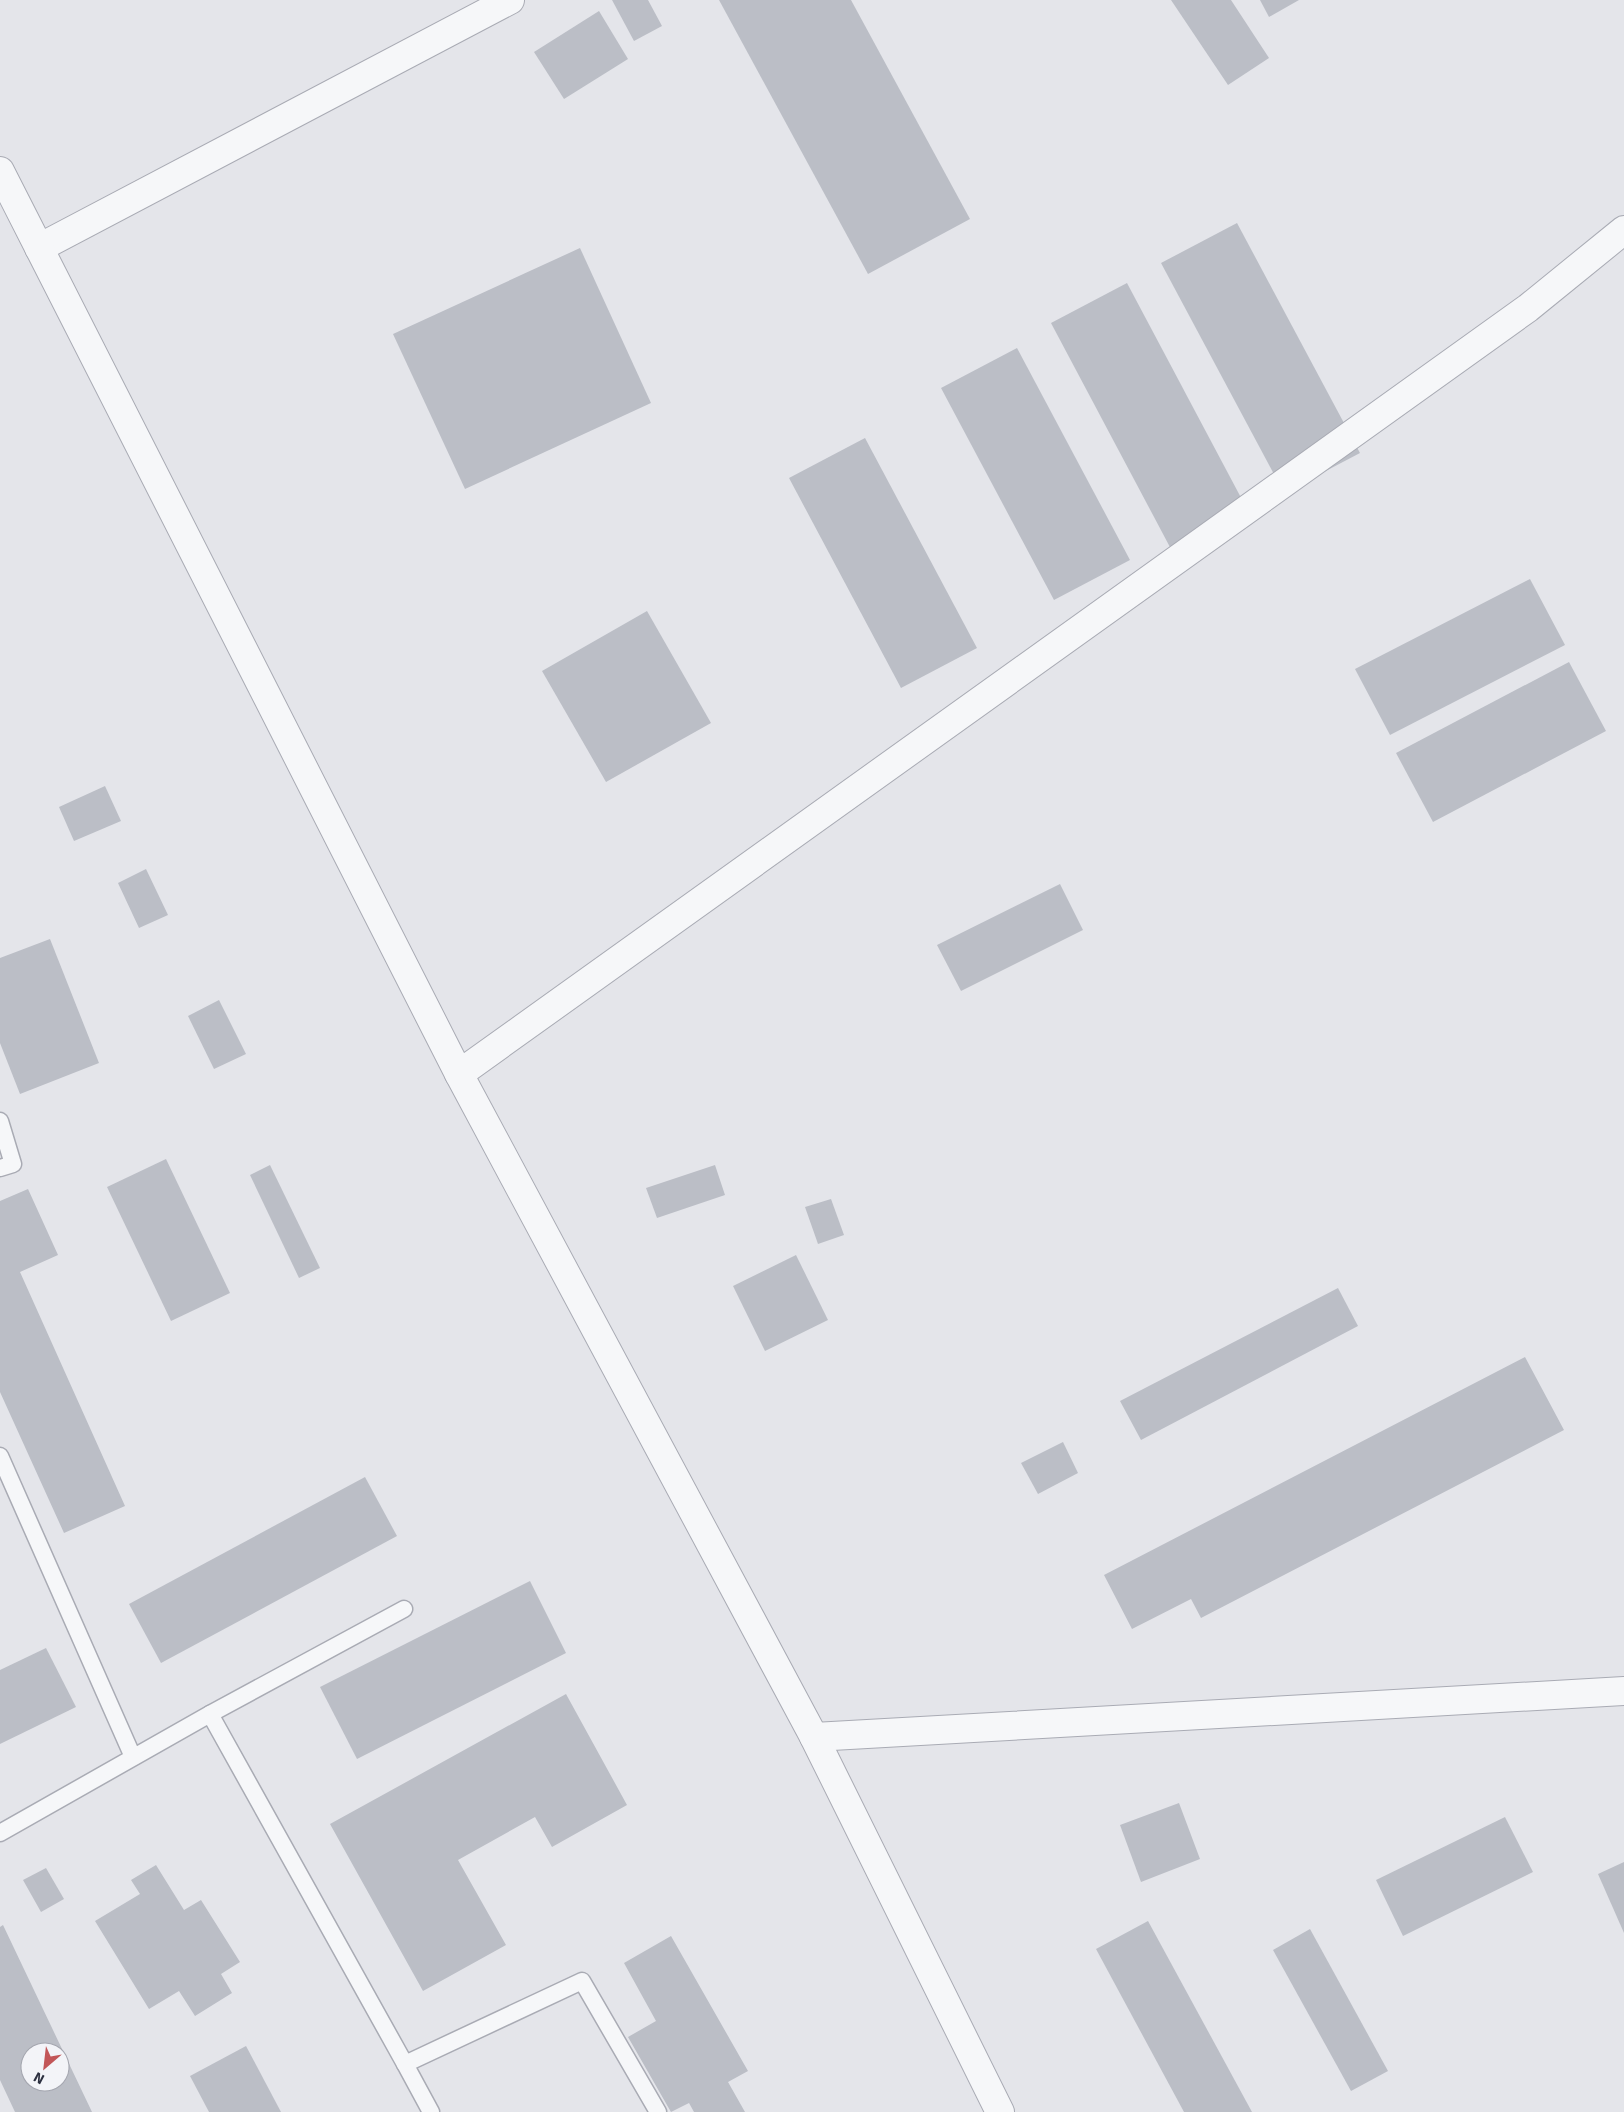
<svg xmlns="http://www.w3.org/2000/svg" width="1624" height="2112" font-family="Signika,sans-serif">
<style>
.building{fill:#bbbec6;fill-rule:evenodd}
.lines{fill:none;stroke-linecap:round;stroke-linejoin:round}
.service-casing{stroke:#a9abb4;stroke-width:19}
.minor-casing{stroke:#a9abb4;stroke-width:30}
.tertiary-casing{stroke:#a9abb4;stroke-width:30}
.service{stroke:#f6f7f9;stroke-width:16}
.minor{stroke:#f6f7f9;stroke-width:28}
.tertiary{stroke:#f6f7f9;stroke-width:28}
</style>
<rect width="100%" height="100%" fill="#e4e5ea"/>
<!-- building -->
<g class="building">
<polygon points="612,0 648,0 662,26 634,41"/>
<polygon points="719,0 851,0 970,219 868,274"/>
<polygon points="1171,0 1231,0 1269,58 1228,85"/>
<polygon points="1260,0 1299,0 1269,17"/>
<polygon points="599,11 628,59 564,99 534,52"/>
<polygon points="1237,223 1360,453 1284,493 1161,263"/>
<polygon points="580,248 651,403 465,489 393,334"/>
<polygon points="1127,283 1247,509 1171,549 1051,323"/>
<polygon points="1017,348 1130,560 1054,600 941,388"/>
<polygon points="865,438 977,648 901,688 789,478"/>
<polygon points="1530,579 1565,645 1390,735 1355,669"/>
<polygon points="647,611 711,723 606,782 542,671"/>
<polygon points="1569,662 1606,731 1433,822 1396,753"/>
<polygon points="105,786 121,821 74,841 59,807"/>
<polygon points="146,869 168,915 139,928 118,883"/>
<polygon points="1060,884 1083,930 961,991 937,945"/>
<polygon points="50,939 99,1063 20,1094 0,1043 0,958"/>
<polygon points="219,1000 246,1054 214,1069 188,1016"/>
<polygon points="166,1159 230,1293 171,1321 107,1187"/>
<polygon points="270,1165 320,1268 299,1278 250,1175"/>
<polygon points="715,1165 725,1195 657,1218 646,1188"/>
<polygon points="28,1189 58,1255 20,1272 125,1506 64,1533 0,1392 0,1201"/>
<polygon points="831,1199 844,1235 818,1244 805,1207"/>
<polygon points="796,1255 828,1320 765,1351 733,1286"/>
<polygon points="1338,1288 1358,1326 1141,1440 1120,1401"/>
<polygon points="1525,1357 1564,1430 1201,1618 1191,1599 1132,1629 1104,1575"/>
<polygon points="1063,1442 1078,1473 1038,1494 1021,1463"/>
<polygon points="365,1477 397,1536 161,1663 129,1604"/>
<polygon points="530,1581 566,1653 357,1759 320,1687"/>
<polygon points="46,1648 76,1707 0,1744 0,1670"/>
<polygon points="566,1694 627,1805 552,1847 535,1817 458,1860 506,1945 423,1991 330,1824"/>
<polygon points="1179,1803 1200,1859 1141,1882 1120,1825"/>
<polygon points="1505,1817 1533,1872 1403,1936 1376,1880"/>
<polygon points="1624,1862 1624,1933 1598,1874"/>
<polygon points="156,1865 184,1910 201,1900 240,1962 221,1974 232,1993 195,2016 179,1991 149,2009 95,1921 140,1894 131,1880"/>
<polygon points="46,1868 64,1899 41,1912 23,1880"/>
<polygon points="1148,1921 1252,2112 1184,2112 1096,1949"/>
<path d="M3,1925L92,2112H15L0,2080V1927ZM30,2052H60V2082H30Z"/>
<polygon points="1310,1929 1388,2071 1351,2091 1273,1950"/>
<polygon points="671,1936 748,2071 728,2082 745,2112 694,2112 689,2103 671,2112 628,2037 656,2021 624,1963"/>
<polygon points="246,2046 281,2112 209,2112 190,2076"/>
</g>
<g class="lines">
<defs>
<g id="service">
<polyline points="0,1121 13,1164 0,1168"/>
<polyline points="0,1456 133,1757"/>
<polyline points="210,1714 405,2064 582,1981 658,2112"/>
<polyline points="0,1833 210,1714 404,1609"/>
<polyline points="405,2064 431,2112"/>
</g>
<g id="minor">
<polyline points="39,248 510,0"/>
<polyline points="459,1074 1528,308 1624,230"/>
<polyline points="814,1737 1624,1691"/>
</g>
<polyline id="tertiary" points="0,171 459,1074 814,1737 1000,2112"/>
</defs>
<!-- service casing -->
<use href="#service" class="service-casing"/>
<!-- minor casing -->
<use href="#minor" class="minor-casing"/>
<!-- tertiary casing -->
<use href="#tertiary" class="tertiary-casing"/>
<!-- service -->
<use href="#service" class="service"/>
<!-- minor -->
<use href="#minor" class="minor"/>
<!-- tertiary -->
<use href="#tertiary" class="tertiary"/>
</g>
<!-- north arrow -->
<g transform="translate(45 2067) rotate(208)"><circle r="24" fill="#f3f4f8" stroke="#a4a6af"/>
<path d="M0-4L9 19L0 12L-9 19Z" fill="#c25658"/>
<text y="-8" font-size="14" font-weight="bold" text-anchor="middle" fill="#2d3141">N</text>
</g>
</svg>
